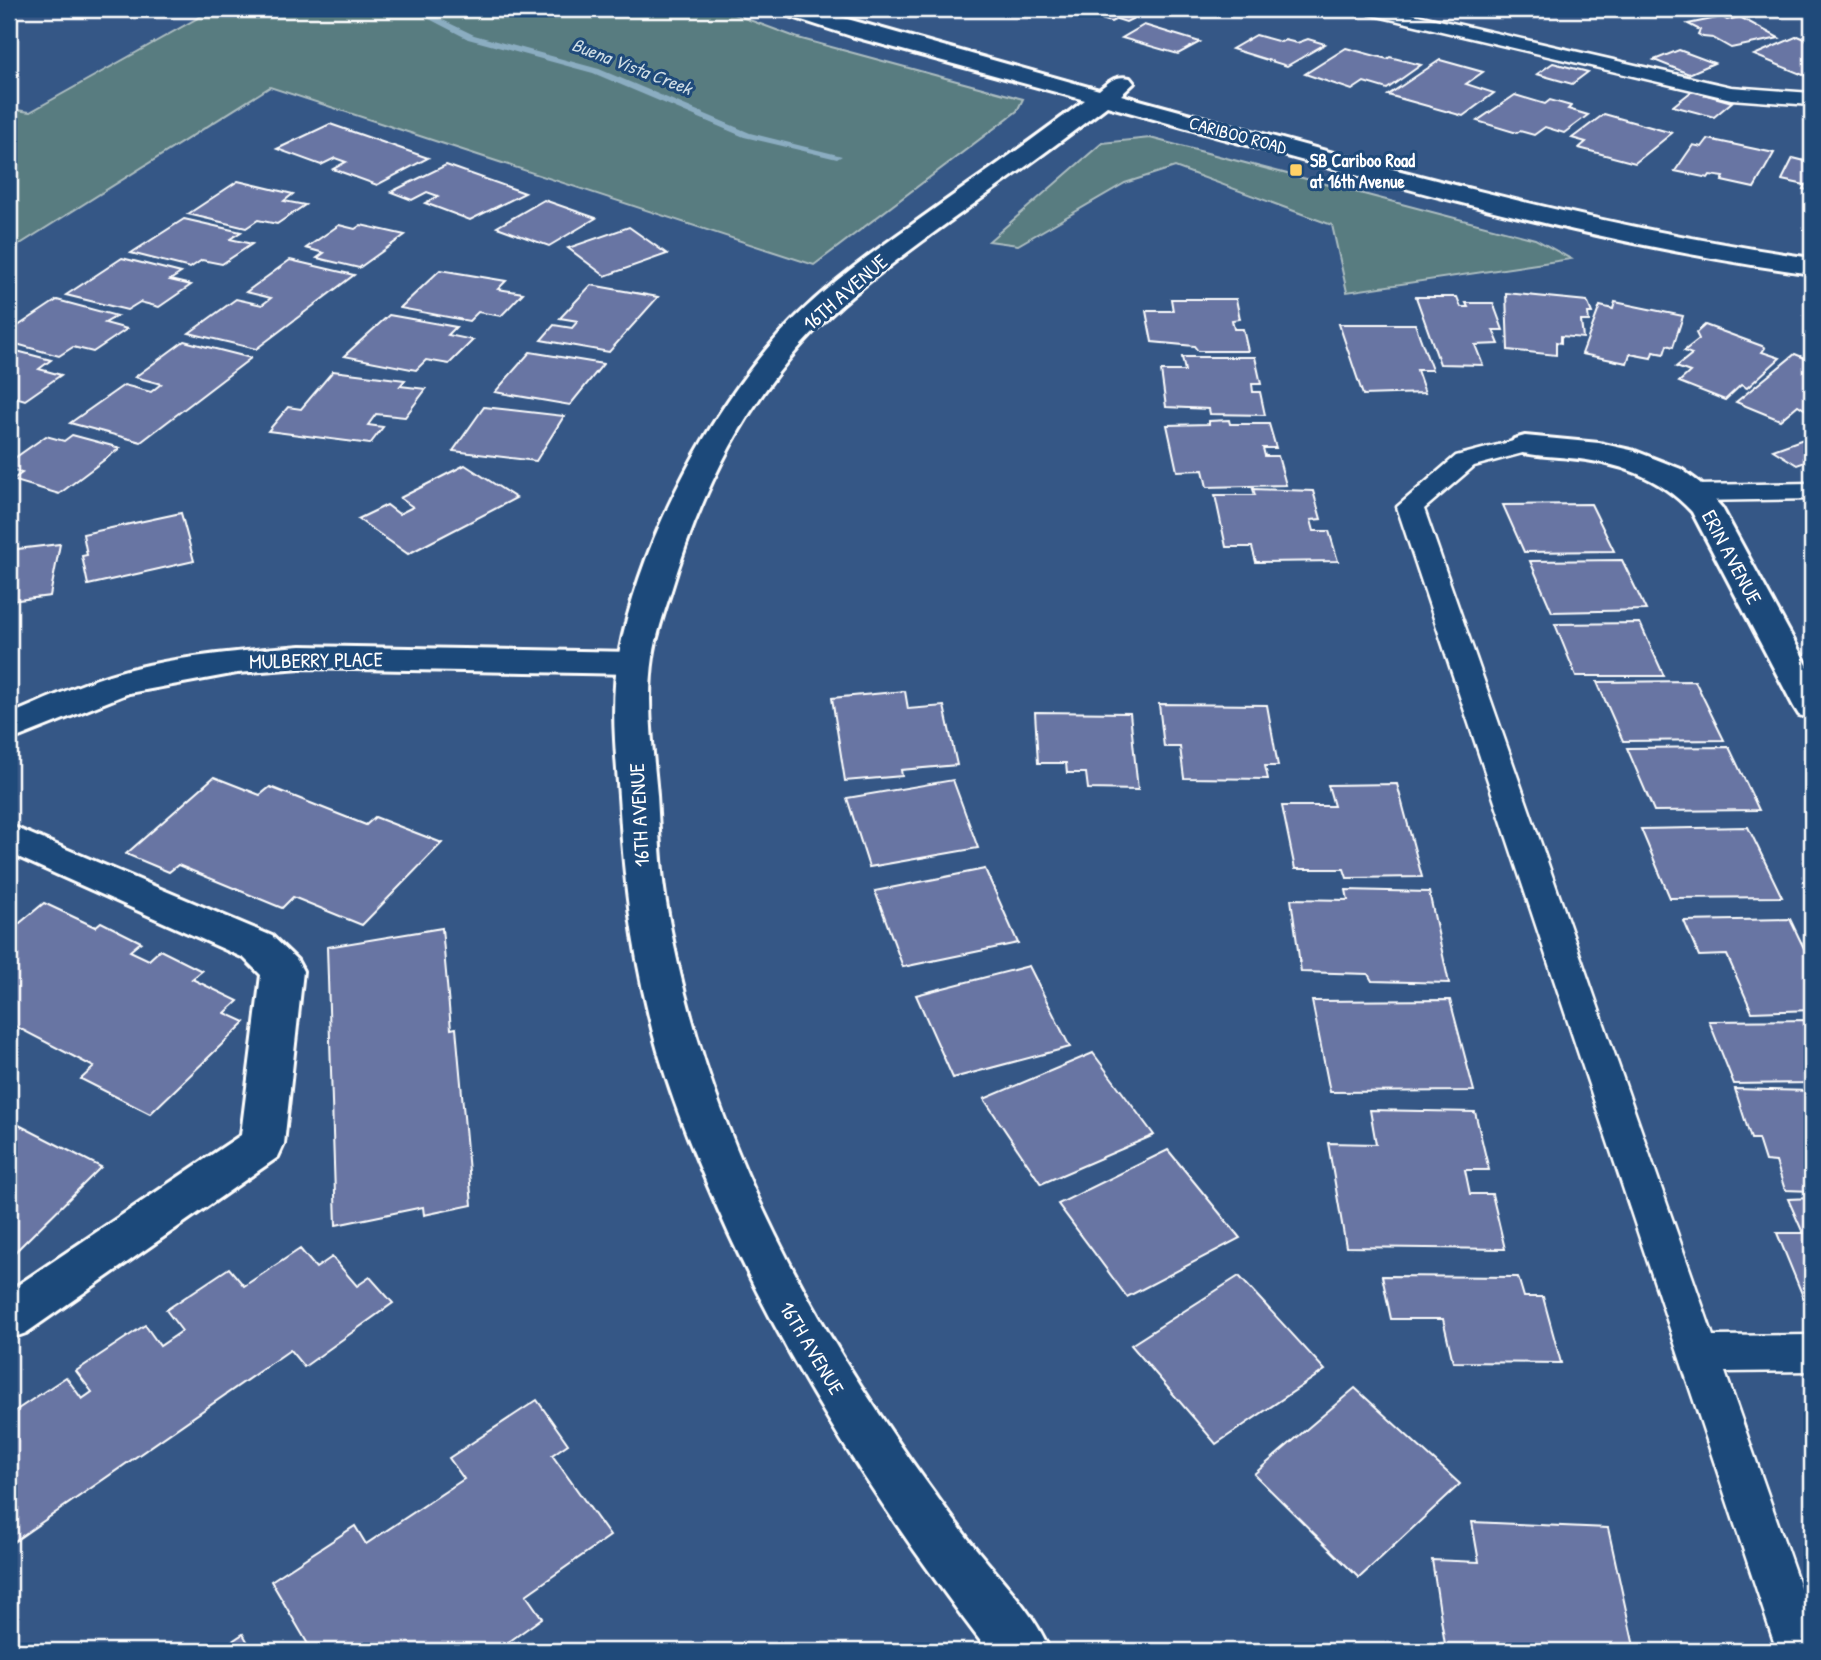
<svg xmlns="http://www.w3.org/2000/svg" width="1821" height="1660" font-family="'Patrick Hand',sans-serif">
<style>
.green{fill:#597b80;stroke:#acbdc0;stroke-width:2}
.lines{fill:none;stroke-linecap:round;stroke-linejoin:round}
.stream{fill:#8badc1;fill-rule:evenodd}
.building{fill:#6775a3;stroke:#fff;stroke-width:2}
.lane-casing{stroke:#fff;stroke-width:5}
.street-casing{stroke:#fff;stroke-width:6}
.secondary-casing{stroke:#fff;stroke-width:6}
.lane{fill:#1f4a7a;fill-rule:evenodd}
.street{fill:#1f4a7a;fill-rule:evenodd}
.secondary{fill:#1f4a7a;fill-rule:evenodd}
.poi-dot{fill:#ffd166;stroke:#1f4a7a;stroke-width:2.5}
.labels{text-anchor:middle;dominant-baseline:central;stroke-width:6;stroke-linejoin:round;paint-order:stroke}
.far-street-label{font-size:18px;fill:#fff;stroke:#1f4a7a}
.far-poi-label{font-size:18px;font-weight:bold;fill:#fff;stroke:#1f4a7a;text-anchor:start}
.far-water-label{font-size:19px;font-style:italic;fill:#cfdde5;stroke:#1f4a7a}
.street-label{font-size:21px;fill:#fff;stroke:#1f4a7a}
</style>
<rect width="100%" height="100%" fill="#355786"/>
<filter id="ink" filterUnits="userSpaceOnUse"><feTurbulence type="fractalNoise" baseFrequency=".0143" numOctaves="2"/><feDisplacementMap in="SourceGraphic" scale="14" xChannelSelector="R" yChannelSelector="G"/><feConvolveMatrix kernelMatrix="1 2 1 2 8 2 1 2 1" color-interpolation-filters="sRGB"/></filter>
<g filter="url(#ink)">
<!-- green -->
<g class="green">
<polygon points="214,9 720,9 798,38 1023,99 1017,111 814,265 270,87 9,251 9,109 30,112"/>
<polygon points="1150,138 1535,239 1571,259 1347,292 1332,225 1175,167 1125,183 1018,245 989,241 1102,143"/>
</g>
<g class="lines">
<!-- stream -->
<polygon class="stream" points="410,9 420,9 474,35 599,69 750,133 842,156 837,159 744,137 593,73 468,39"/>
</g>
<!-- building -->
<g class="building">
<polygon points="1070,9 1152,9 1126,22 1117,19 1111,22 1091,16 1084,19 1070,15 1077,11"/>
<polygon points="1722,17 1727,20 1740,17 1779,38 1731,48 1713,38 1703,37 1698,34 1700,30 1688,24"/>
<polygon points="1144,25 1200,42 1178,54 1122,38"/>
<polygon points="1256,35 1281,42 1285,40 1297,43 1308,39 1325,44 1287,66 1232,49"/>
<polygon points="1798,36 1812,42 1812,75 1808,77 1754,55"/>
<polygon points="1346,48 1387,59 1390,57 1421,65 1387,89 1364,82 1352,90 1305,74"/>
<polygon points="1679,50 1714,63 1689,74 1654,60"/>
<polygon points="1440,60 1483,72 1466,84 1494,93 1463,116 1388,95"/>
<polygon points="1553,63 1588,72 1572,84 1537,74"/>
<polygon points="1692,91 1732,102 1714,117 1673,106"/>
<polygon points="1515,95 1545,104 1550,100 1571,106 1568,109 1588,115 1564,133 1545,127 1534,135 1520,131 1517,133 1477,121"/>
<polygon points="1604,114 1672,133 1635,163 1579,148 1586,142 1572,138"/>
<polygon points="330,124 428,158 377,185 333,169 346,162 335,158 321,165 277,149"/>
<polygon points="1708,139 1774,153 1754,188 1722,181 1724,177 1710,175 1708,178 1675,171 1693,145 1702,147"/>
<polygon points="1812,157 1812,191 1803,189 1805,185 1782,180 1793,158 1809,162"/>
<polygon points="446,165 525,193 470,220 425,203 438,196 427,192 412,200 391,192"/>
<polygon points="238,181 293,194 284,201 305,205 277,224 258,220 246,228 188,214"/>
<polygon points="544,200 596,218 549,246 497,227"/>
<polygon points="184,219 241,232 230,239 252,244 222,264 202,260 190,268 131,253"/>
<polygon points="339,225 355,229 361,225 405,235 359,268 317,258 324,253 306,248"/>
<polygon points="629,227 667,254 605,276 568,248"/>
<polygon points="122,258 181,273 170,280 191,285 159,307 140,302 127,310 66,295"/>
<polygon points="290,260 354,275 256,349 189,333 236,299 262,305 271,298 246,292"/>
<polygon points="440,270 506,281 498,289 523,293 501,316 478,312 469,321 400,308"/>
<polygon points="591,285 658,297 609,352 541,340 554,325 572,328 578,321 560,318"/>
<polygon points="1506,293 1587,301 1592,313 1588,313 1589,321 1581,321 1583,338 1561,336 1561,343 1556,342 1556,355 1508,350"/>
<polygon points="1416,297 1457,297 1461,307 1468,307 1466,303 1493,303 1503,330 1493,330 1499,344 1475,345 1483,365 1440,364"/>
<polygon points="1171,299 1236,299 1240,319 1232,320 1234,329 1243,329 1248,351 1198,351 1194,346 1152,342 1146,311 1173,311"/>
<polygon points="57,300 117,316 105,323 127,329 93,352 73,347 59,356 9,342 9,332"/>
<polygon points="1615,302 1683,316 1673,347 1667,345 1664,354 1653,352 1651,358 1630,354 1627,363 1582,354 1600,306 1613,309"/>
<polygon points="389,315 456,327 448,335 473,340 449,364 426,360 416,370 344,356"/>
<polygon points="1339,324 1415,324 1432,370 1417,370 1425,393 1363,395"/>
<polygon points="1705,325 1762,346 1765,348 1762,352 1780,358 1747,388 1741,385 1725,400 1679,382 1690,372 1676,367 1692,354 1684,351 1699,339 1696,333"/>
<polygon points="184,341 251,358 141,442 70,423 124,385 151,392 161,384 135,377"/>
<polygon points="9,349 51,360 39,369 61,375 25,400 9,395"/>
<polygon points="530,352 603,364 570,405 495,392"/>
<polygon points="1795,354 1812,361 1812,414 1798,405 1780,420 1736,402"/>
<polygon points="1182,357 1255,357 1261,384 1252,384 1253,392 1260,392 1265,415 1210,414 1209,409 1166,407 1161,371 1185,371"/>
<polygon points="333,371 405,380 400,386 426,389 405,417 376,414 368,425 383,427 370,444 268,431 288,407 301,409"/>
<polygon points="484,407 564,416 536,461 453,451"/>
<polygon points="1229,420 1230,424 1269,424 1276,448 1263,448 1265,456 1278,456 1286,485 1207,487 1203,470 1177,471 1167,425 1209,424 1209,421"/>
<polygon points="72,435 120,448 59,494 12,480 22,473 9,469 9,462 46,436 64,441"/>
<polygon points="1812,436 1812,466 1805,462 1797,465 1773,450"/>
<polygon points="465,465 516,498 408,554 358,519 387,505 399,514 413,507 400,498"/>
<polygon points="1253,489 1313,491 1321,519 1311,520 1314,531 1329,531 1338,561 1256,562 1252,547 1226,547 1215,495 1255,495"/>
<polygon points="1591,504 1614,551 1524,552 1503,505"/>
<polygon points="181,513 194,561 88,585 82,556 87,555 83,534"/>
<polygon points="60,544 50,596 9,601 9,550"/>
<polygon points="1622,560 1646,610 1552,612 1530,561"/>
<polygon points="1640,623 1664,676 1576,676 1555,624"/>
<polygon points="1695,681 1724,740 1623,741 1597,682"/>
<polygon points="905,691 908,709 944,706 957,765 901,770 902,776 845,781 832,698"/>
<polygon points="1159,704 1267,705 1278,766 1265,766 1268,779 1184,778 1180,747 1164,747"/>
<polygon points="1035,712 1130,713 1138,790 1088,789 1086,773 1067,773 1066,763 1038,763"/>
<polygon points="1729,747 1759,810 1654,811 1627,748"/>
<polygon points="214,777 260,795 270,787 366,825 375,817 442,843 362,925 293,897 282,908 178,865 169,872 126,854"/>
<polygon points="953,780 978,848 869,867 847,798"/>
<polygon points="1397,784 1422,877 1347,878 1344,869 1295,869 1282,806 1334,806 1328,785"/>
<polygon points="1748,827 1782,897 1670,898 1641,829"/>
<polygon points="985,869 1018,943 903,967 875,891"/>
<polygon points="1346,890 1429,892 1449,983 1372,981 1368,974 1301,972 1291,899 1348,900"/>
<polygon points="44,903 95,927 101,922 141,942 130,951 149,960 160,950 202,971 192,979 238,1001 225,1013 245,1022 150,1114 81,1079 94,1067 9,1023 9,932"/>
<polygon points="1790,919 1812,965 1812,1010 1752,1012 1727,955 1699,956 1684,921"/>
<polygon points="442,928 451,1029 456,1028 472,1205 424,1215 423,1207 336,1225 327,947"/>
<polygon points="1029,966 1070,1047 953,1078 916,995"/>
<polygon points="1450,1000 1474,1091 1330,1092 1312,1001"/>
<polygon points="1812,1020 1812,1083 1734,1084 1709,1021"/>
<polygon points="1093,1053 1154,1135 1041,1184 984,1099"/>
<polygon points="1735,1089 1812,1091 1812,1191 1785,1190 1776,1162 1765,1161 1758,1139 1751,1139"/>
<polygon points="1370,1110 1475,1112 1489,1170 1465,1170 1470,1194 1492,1194 1505,1249 1346,1247 1328,1143 1376,1144"/>
<polygon points="9,1120 101,1167 9,1258"/>
<polygon points="1168,1150 1240,1238 1127,1297 1058,1204"/>
<polygon points="1812,1198 1812,1316 1811,1316 1777,1233 1803,1233 1788,1199"/>
<polygon points="300,1249 316,1268 332,1257 357,1286 370,1277 393,1303 304,1367 290,1350 9,1545 9,1415 66,1377 82,1399 92,1392 76,1371 145,1325 160,1346 182,1331 166,1310 229,1268 244,1286"/>
<polygon points="1239,1276 1325,1370 1216,1444 1131,1345"/>
<polygon points="1382,1276 1518,1277 1524,1297 1543,1297 1561,1363 1453,1362 1443,1319 1391,1319"/>
<polygon points="1355,1388 1460,1484 1359,1578 1254,1474"/>
<polygon points="537,1400 568,1444 552,1455 610,1536 526,1595 542,1618 496,1651 312,1651 271,1581 355,1526 366,1544 464,1479 449,1458"/>
<polygon points="1472,1522 1608,1528 1635,1651 1446,1651 1432,1560 1479,1562"/>
<polygon points="243,1634 253,1651 217,1651"/>
</g>
<g class="lines">
<defs>
<g id="lane">
<polygon points="1360,9 1391,9 1731,87 1812,93 1812,105 1731,99 1369,14"/>
<polygon points="1525,438 1534,440 1537,445 1534,450 1474,466 1424,509 1713,1336 1812,1335 1812,1371 1725,1372 1812,1621 1812,1651 1777,1651 1397,507 1456,456"/>
<polygon points="1812,483 1812,499 1695,501 1686,498 1682,493 1686,488 1695,485"/>
</g>
<g id="street">
<path d="M1525,436L1599,443L1635,451L1681,469L1700,483L1722,508L1812,674V719L1799,715L1794,707L1692,512C1659,476 1617,462 1569,458C1551,456 1532,456 1514,451L1510,445L1514,439Z"/>
<path d="M301,646L634,652L646,655L652,663L646,671L634,674L301,668L237,673L129,693L9,741V715C42,701 75,686 109,675C166,657 241,651 301,646Z"/>
<polygon points="9,825 272,936 297,960 303,971 284,1144 278,1157 26,1333 9,1339 9,1291 241,1135 261,975 244,958 9,853"/>
</g>
<path id="secondary" d="M780,9H812L1099,90C1110,81 1116,75 1130,78L1134,83L1121,95C1350,157 1577,225 1812,258V274C1572,241 1340,170 1107,106C1051,149 993,190 936,231C889,266 841,300 802,344C738,415 697,503 670,594C663,615 656,636 653,657C646,702 653,750 657,795C659,828 660,863 665,896C689,1051 750,1200 829,1334C871,1405 919,1474 969,1540C996,1575 1033,1610 1050,1651H988C878,1506 779,1355 708,1186C684,1130 661,1071 648,1012C632,945 624,879 620,811C617,760 609,705 619,654C639,549 698,432 766,350C807,300 860,261 913,224C970,183 1029,143 1085,100L851,36L783,14Z"/>
</defs>
<!-- lane casing -->
<use href="#lane" class="lane-casing"/>
<!-- street casing -->
<use href="#street" class="street-casing"/>
<!-- secondary casing -->
<use href="#secondary" class="secondary-casing"/>
<!-- lane -->
<use href="#lane" class="lane"/>
<!-- street -->
<use href="#street" class="street"/>
<!-- secondary -->
<use href="#secondary" class="secondary"/>
</g>
</g>
<!-- markers -->
<rect class="poi-dot" x="1289" y="163" width="14" height="14" rx="3.5"/>
<g class="labels">
<!-- far-street labels -->
<g class="far-street-label">
<text transform="translate(1238 135) rotate(15)">CARIBOO ROAD</text>
</g>
<!-- far-poi labels -->
<g class="far-poi-label">
<text x="1310" y="160">SB Cariboo Road<tspan x="1310" dy="21">at 16th Avenue</tspan></text>
</g>
<!-- far-water labels -->
<g class="far-water-label">
<text transform="translate(632 66) rotate(21)">Buena Vista Creek</text>
</g>
<!-- street labels -->
<g class="street-label">
<text transform="translate(845 292) rotate(-41)">16TH AVENUE</text>
<text transform="translate(1732 557) rotate(62)">ERIN AVENUE</text>
<text transform="translate(316 660) rotate(-1)">MULBERRY PLACE</text>
<text transform="translate(639 815) rotate(-93)">16TH AVENUE</text>
<text transform="translate(812 1348) rotate(59)">16TH AVENUE</text>
</g>
</g>
<!-- margin -->
<rect width="1821" height="1660" fill="none" stroke="#1f4a7a" stroke-width="35"/>
<rect x="18" y="18" width="1786" height="1625" fill="none" stroke="#fff" stroke-width="2.5" filter="url(#ink)"/>
</svg>
